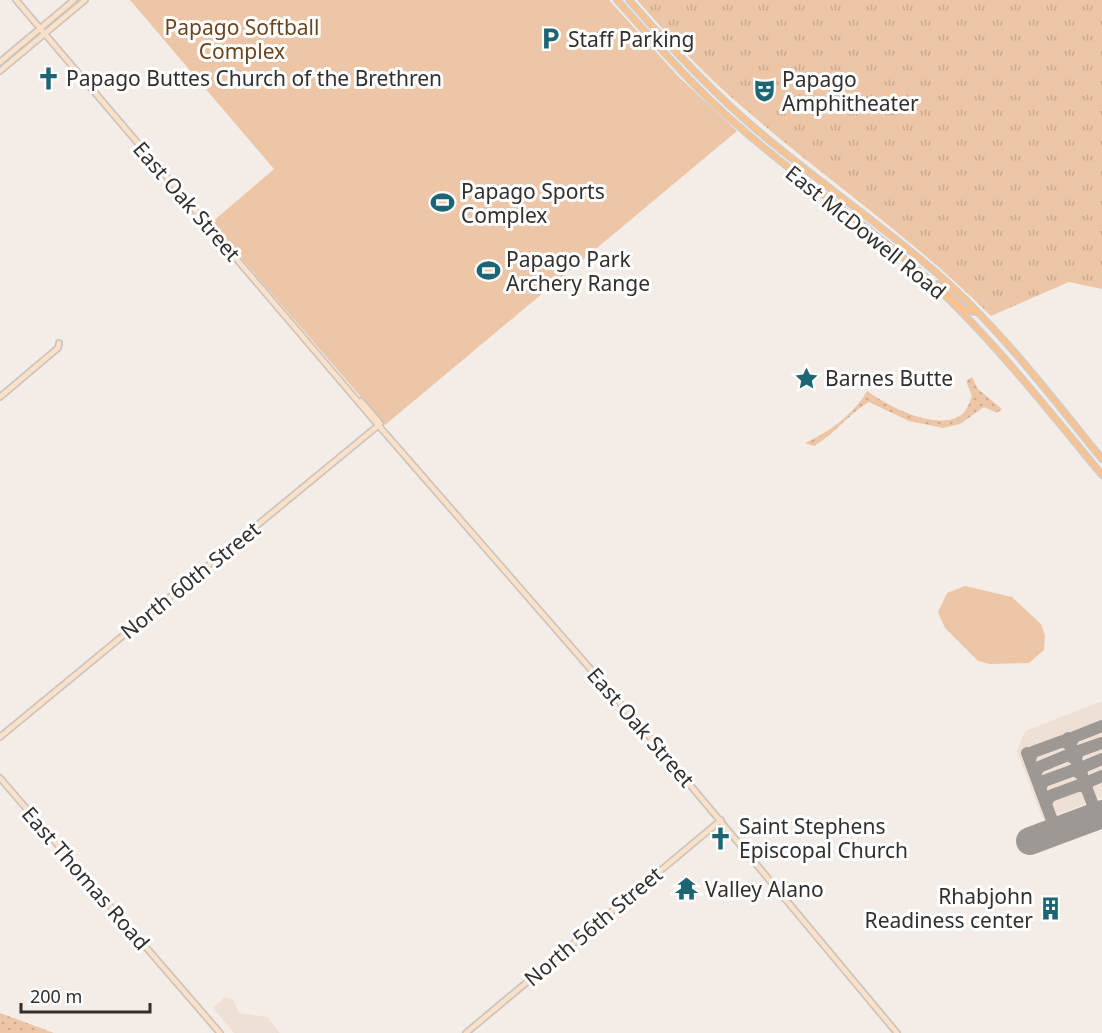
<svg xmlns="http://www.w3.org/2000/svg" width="1102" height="1033" font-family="'Noto Sans',sans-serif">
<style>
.built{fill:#eee0d5}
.grass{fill:url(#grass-dots)}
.park{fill:url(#park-tufts)}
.pitch{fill:#ecc6a7}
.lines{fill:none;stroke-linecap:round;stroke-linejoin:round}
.taxiway{stroke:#9d9894;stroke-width:12}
.runway{stroke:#9d9894;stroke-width:28}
.secondary-casing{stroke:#ccc5bf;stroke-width:8}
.primary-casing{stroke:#cecdcd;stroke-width:8}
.secondary{stroke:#fbe1c8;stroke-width:4.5}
.primary{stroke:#f8c391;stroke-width:5}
.labels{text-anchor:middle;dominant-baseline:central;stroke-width:6;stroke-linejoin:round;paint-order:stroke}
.park-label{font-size:21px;fill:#6e451e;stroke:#fff}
.poi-label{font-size:21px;fill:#322f2d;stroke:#fff;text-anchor:start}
.street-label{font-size:21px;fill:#322f2d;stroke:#fff}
</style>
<defs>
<pattern id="grass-dots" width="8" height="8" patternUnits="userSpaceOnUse" patternTransform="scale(1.5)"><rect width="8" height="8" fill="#ecc6a7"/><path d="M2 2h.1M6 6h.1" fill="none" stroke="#cbaa90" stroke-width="1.8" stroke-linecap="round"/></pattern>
<pattern id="park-tufts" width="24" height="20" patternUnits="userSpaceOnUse" patternTransform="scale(1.5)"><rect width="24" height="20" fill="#ecc6a7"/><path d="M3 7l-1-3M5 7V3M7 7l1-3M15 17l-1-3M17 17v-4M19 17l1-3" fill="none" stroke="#cbaa90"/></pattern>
</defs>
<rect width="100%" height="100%" fill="#f4ede7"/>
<!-- built -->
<g class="built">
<polygon points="1102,701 1102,797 1043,820 1017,751 1025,731"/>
<polygon points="225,997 233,1000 239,1013 267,1017 280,1033 234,1033 213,1008"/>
</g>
<!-- grass -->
<g class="grass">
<path d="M972,377L978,389L1002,409L997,413L984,407L960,424L943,428L909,421L869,402C848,414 835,434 814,446L805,443C829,432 853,415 867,391C888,406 930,428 956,418C966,414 969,404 972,396L966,381Z"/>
<polygon points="0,1013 54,1033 0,1033"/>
</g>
<!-- park -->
<path class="park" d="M637,0H1102V289L1069,282L991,316C915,240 827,180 746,110C707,77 671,39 637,0Z"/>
<!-- pitch -->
<g class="pitch">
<polygon points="130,0 609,0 678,76 737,131 385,425 211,223 274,169"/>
<polygon points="965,586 1012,597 1041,624 1045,635 1044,650 1029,663 990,664 978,661 945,628 938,612 947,593"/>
</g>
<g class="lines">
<!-- taxiway -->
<g class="taxiway">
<polyline points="1068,738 1097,816"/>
<polyline points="1027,753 1056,831"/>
<polyline points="1030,759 1033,752 1063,741 1070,745 1074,737 1102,726"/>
<polyline points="1035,774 1039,767 1068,755 1075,759 1079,751 1102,743"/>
<polyline points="1040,788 1044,781 1074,770 1081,774 1083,767 1102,759"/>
<polyline points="1046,803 1050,796 1080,785 1086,788 1088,782 1102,776"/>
</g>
<!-- runway -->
<polyline class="runway" points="1030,841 1102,814"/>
<defs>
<g id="secondary">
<polyline points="16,0 372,418 661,750 897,1033"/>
<polyline points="0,62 74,0"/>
<polyline points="0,71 85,0"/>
<polyline points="0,397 58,348 59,343"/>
<polyline points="361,401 379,422"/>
<polyline points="0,737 380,424"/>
<polyline points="0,778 220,1033"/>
<polyline points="466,1033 721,820"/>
</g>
<g id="primary">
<path d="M617,0C657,45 697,91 743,130C800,180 864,222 920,272C988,333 1044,405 1102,475"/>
<path d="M629,0C669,46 711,91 757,130C816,180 880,224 939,275C1000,329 1051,396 1102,459"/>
<polyline points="938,284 965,310 975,312"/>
</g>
</defs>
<!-- secondary casing -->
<use href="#secondary" class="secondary-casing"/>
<!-- primary casing -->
<use href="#primary" class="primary-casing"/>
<!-- secondary -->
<use href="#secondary" class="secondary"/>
<!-- primary -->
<use href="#primary" class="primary"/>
</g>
<!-- icons -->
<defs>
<symbol id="parking-bare" viewBox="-9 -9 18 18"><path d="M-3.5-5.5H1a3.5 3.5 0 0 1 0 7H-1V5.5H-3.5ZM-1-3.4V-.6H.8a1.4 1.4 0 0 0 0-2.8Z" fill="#1c6572" stroke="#fff" stroke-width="2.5" paint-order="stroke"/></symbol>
<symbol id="church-bare" viewBox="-9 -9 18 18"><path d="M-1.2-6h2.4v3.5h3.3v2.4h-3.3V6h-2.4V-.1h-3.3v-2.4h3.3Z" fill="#1c6572" stroke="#fff" stroke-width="2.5" paint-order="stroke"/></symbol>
<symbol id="theatre-bare" viewBox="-9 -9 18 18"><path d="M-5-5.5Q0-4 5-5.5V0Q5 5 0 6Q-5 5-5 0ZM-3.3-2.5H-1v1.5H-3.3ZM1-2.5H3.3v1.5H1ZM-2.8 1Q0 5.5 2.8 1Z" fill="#1c6572" stroke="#fff" stroke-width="2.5" paint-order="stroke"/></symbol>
<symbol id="stadium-bare" viewBox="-9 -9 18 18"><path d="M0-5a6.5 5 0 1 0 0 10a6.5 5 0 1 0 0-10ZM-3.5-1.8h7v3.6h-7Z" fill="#1c6572" stroke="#fff" stroke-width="2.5" paint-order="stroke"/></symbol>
<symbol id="sight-bare" viewBox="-9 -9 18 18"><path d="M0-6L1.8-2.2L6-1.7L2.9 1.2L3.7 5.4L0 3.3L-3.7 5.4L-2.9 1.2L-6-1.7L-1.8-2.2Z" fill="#1c6572" stroke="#fff" stroke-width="2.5" paint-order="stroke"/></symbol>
<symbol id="temple-bare" viewBox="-9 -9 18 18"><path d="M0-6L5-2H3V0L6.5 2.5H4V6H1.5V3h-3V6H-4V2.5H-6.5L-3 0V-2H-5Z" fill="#1c6572" stroke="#fff" stroke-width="2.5" paint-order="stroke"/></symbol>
<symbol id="building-bare" viewBox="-9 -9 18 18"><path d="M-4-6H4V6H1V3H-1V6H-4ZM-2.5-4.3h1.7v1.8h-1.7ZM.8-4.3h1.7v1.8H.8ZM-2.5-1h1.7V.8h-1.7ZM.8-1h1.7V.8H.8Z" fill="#1c6572" stroke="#fff" stroke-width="2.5" paint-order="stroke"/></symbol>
</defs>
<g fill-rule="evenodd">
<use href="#parking-bare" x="534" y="22" width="33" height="33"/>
<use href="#church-bare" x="32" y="62" width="33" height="33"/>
<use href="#theatre-bare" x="748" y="74" width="33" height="33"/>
<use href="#stadium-bare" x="426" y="186" width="33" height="33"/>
<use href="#stadium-bare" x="472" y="254" width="33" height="33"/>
<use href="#sight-bare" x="790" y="362" width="33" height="33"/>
<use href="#church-bare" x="704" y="822" width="33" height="33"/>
<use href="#temple-bare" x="670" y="872" width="33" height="33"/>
<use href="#building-bare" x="1034" y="892" width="33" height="33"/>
</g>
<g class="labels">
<!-- park labels -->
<g class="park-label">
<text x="242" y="27">Papago Softball<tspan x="242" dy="24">Complex</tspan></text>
</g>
<!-- poi labels -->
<g class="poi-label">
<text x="568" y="39">Staff Parking</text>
<text x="66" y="78">Papago Buttes Church of the Brethren</text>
<text x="782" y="79">Papago<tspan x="782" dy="24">Amphitheater</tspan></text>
<text x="461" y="191">Papago Sports<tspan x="461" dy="24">Complex</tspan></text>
<text x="506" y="259">Papago Park<tspan x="506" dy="24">Archery Range</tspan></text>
<text x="825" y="378">Barnes Butte</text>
<text x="739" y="826">Saint Stephens<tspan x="739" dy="24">Episcopal Church</tspan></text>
<text x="705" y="889">Valley Alano</text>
<text x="1033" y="896" text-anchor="end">Rhabjohn<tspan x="1033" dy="24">Readiness center</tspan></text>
</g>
<!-- street labels -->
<g class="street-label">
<text transform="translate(187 201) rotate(49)">East Oak Street</text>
<text transform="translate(866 232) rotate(39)">East McDowell Road</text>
<text transform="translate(190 580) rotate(-39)">North 60th Street</text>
<text transform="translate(641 727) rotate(49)">East Oak Street</text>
<text transform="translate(86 878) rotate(49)">East Thomas Road</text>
<text transform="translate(593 926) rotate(-40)">North 56th Street</text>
</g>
</g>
<!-- scale -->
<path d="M21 1003v9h129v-9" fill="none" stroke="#322f2d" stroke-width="3"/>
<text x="30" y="1003" font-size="18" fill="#322f2d" stroke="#ffffff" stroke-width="4.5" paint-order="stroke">200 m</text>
</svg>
